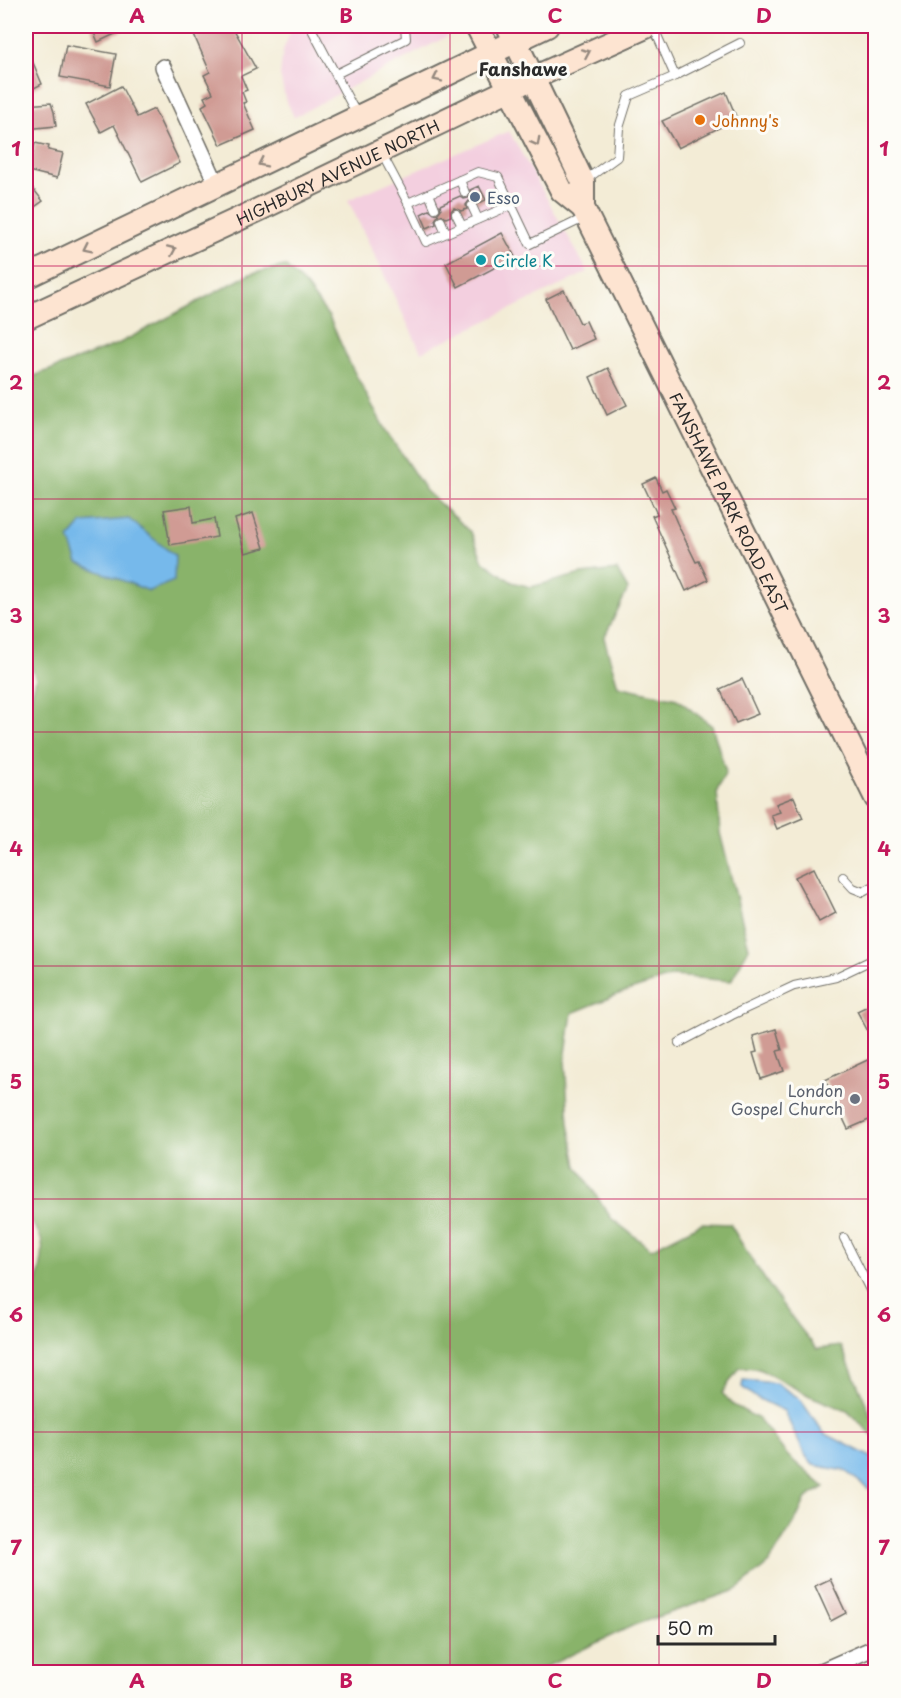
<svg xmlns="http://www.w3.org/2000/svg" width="901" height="1698" font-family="'Playpen Sans',sans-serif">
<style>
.built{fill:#f3cfdf}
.forest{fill:#89b36b;stroke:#5a6f4b;stroke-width:1.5}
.water{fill:#76b9eb;stroke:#50728b;stroke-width:1.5}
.building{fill:#d09b94}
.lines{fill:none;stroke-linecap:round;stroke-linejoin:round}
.service-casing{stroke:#716f67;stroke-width:10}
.minor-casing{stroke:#716f67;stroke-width:18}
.secondary-casing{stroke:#716f67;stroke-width:26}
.service{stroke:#fff;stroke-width:8}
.minor{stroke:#fff;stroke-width:15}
.secondary{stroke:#fde4d1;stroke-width:22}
.oneway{stroke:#94887e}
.grid{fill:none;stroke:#c2185b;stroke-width:1.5;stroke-opacity:0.55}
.food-dot{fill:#e8710a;stroke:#fdfcf7;stroke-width:2}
.service-dot{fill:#5c6f8a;stroke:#fdfcf7;stroke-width:2}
.culture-dot{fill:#0f9aa8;stroke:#fdfcf7;stroke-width:2}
.worship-dot{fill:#6b7280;stroke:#fdfcf7;stroke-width:2}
.labels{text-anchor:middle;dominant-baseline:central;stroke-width:6;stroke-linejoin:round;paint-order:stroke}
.food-label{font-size:16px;fill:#c56008;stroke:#fdfcf7;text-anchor:start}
.street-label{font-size:16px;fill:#2b2b2b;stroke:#fdfcf7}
.service-label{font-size:16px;fill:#4e5e75;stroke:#fdfcf7;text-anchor:start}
.culture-label{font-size:16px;fill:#0d838f;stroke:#fdfcf7;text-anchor:start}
.worship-label{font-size:16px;fill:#5b616d;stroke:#fdfcf7;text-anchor:end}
.neighbourhood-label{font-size:18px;font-weight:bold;fill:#2b2b2b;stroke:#fdfcf7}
.neatline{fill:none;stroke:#c2185b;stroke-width:2}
.grid-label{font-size:20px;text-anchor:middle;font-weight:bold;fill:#c2185b}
</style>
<rect width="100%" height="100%" fill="#fdfcf7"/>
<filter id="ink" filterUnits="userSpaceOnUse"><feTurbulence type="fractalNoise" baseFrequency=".0167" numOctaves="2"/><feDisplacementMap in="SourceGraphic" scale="12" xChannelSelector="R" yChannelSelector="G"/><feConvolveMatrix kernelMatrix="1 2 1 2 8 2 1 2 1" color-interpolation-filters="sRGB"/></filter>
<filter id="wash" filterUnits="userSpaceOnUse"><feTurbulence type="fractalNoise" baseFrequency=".008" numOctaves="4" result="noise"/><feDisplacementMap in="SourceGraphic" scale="24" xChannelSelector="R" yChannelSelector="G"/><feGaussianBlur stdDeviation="1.35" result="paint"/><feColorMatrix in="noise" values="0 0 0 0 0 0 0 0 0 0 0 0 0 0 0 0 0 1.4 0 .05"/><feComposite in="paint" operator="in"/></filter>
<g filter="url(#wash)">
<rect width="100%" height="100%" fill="#f3ecd6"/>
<!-- built -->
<g class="built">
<polygon points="289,26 442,26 448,36 294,117 285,98 280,75 283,50 291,31"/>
<polygon points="509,131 588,272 421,352 348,200"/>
</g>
<!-- forest -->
<path class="forest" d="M285,266L305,285L329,317L349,362L386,431L426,491L471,532L483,561L512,582L531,587L581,574L617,570L628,589L604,638L618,686L677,699L712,726L726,772L717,791L720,833L749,948L731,981L674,976L624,992L572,1013L565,1060L569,1123L577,1166L611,1218L651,1249L702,1223L730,1224C756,1268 784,1310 817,1349L841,1346L875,1424V1437L847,1411L810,1396L759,1369L739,1368L722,1393L733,1405L759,1419L788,1456L824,1487L806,1498L796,1520L769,1563L736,1590L634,1625L535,1672H26V1333L29,1328C31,1316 31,1303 35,1291C41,1265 52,1237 26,1219V714L36,679L26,653V379L118,344L250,274Z"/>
<!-- water -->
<g class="water">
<polygon points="129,519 175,556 174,581 149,591 78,563 69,538 82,523"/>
<polygon points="743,1380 776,1383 799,1398 824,1433 873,1458 875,1463 875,1488 869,1489 845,1471 813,1465 805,1455 784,1411 755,1397 742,1387"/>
</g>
<g id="blocks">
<!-- building -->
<g class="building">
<polygon points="91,26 132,26 98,42"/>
<polygon points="190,26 232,26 256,69 241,76 247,90 242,92 246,102 243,103 255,130 221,145 202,106 207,103 204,97 213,93 204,75 210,72"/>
<polygon points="66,45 116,54 110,86 60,77"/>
<polygon points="26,46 42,84 26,92"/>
<polygon points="121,86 137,117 154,109 180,163 142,182 114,125 101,132 86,104"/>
<polygon points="726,92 737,119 678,148 662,121"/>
<polygon points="51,103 54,112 56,126 26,129 26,105"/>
<polygon points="35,143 49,146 48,150 63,153 57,178 28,171"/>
<polygon points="26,180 43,201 26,213"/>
<polygon points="479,186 486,200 477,204 473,200 469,201 466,205 467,209 461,211 454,208 451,211 451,216 446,218 442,215 438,216 435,220 436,224 427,228 421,214 429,210 434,214 438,213 441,209 440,205 460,196 464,199 468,198 471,195 470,190"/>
<polygon points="502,233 515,257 458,287 446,263"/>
<polygon points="564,290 580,323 586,321 594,339 570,350 546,299"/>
<polygon points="608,368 627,405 607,415 590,377"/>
<polygon points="656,478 662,491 666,489 675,508 671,509 677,523 696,562 699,561 708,580 686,591 652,516 657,514 643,484"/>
<polygon points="191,506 193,523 214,519 217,537 170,545 164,510"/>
<polygon points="253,513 264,548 245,553 235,519"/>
<polygon points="742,679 758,714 736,723 720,689"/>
<polygon points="794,797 803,818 777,829 771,815 780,812 776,804"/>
<polygon points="814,868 836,913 819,922 795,877"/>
<polygon points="876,1002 876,1046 857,1011"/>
<polygon points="776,1029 782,1050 777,1051 784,1071 761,1079 753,1053 757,1052 753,1036"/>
<polygon points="876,1056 876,1117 848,1129 825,1080"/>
<polygon points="830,1579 846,1613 831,1621 815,1586"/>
</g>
</g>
</g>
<g filter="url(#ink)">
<use href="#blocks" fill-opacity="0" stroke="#716f67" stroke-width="1.5"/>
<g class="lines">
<defs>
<g id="service">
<polyline points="310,26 357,115"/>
<polyline points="653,26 675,76"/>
<polyline points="336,74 406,39 405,26"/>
<polyline points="382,154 408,203 478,172 498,177 530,244 586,217"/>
<polyline points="460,180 465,193"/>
<polyline points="584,181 617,157 619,128 629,96 675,76 740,43"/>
<polyline points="429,194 435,208"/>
<polyline points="408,203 426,242 511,205"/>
<polyline points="472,206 478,219"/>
<polyline points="456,214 462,226"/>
<polyline points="441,221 446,233"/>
<polyline points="843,877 853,888 863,892 876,885"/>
<polyline points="679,1043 732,1015 794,986 836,977 876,958"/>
<polyline points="844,1238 873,1296 876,1296"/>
</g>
<g id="minor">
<polyline points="163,67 217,185"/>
<polyline points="819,1672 876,1647"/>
</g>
<g id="secondary">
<polyline points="477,26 562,191 583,208"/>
<path id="s1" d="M508,26L583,182V208L876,798"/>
<polyline points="26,277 547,26"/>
<path id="s2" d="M26,318L258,210L533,78L648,26"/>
</g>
</defs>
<!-- service casing -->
<use href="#service" class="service-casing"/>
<!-- minor casing -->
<use href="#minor" class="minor-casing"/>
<!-- secondary casing -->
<use href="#secondary" class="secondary-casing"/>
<!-- service -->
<use href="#service" class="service"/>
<!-- minor -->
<use href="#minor" class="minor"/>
<!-- secondary -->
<use href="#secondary" class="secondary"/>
</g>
<!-- one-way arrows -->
<defs><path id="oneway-chevron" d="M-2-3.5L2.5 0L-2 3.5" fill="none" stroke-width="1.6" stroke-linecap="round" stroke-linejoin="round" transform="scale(1.5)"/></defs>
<g class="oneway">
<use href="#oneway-chevron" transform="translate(586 53) rotate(-24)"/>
<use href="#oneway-chevron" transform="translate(437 78) rotate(154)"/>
<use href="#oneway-chevron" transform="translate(536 142) rotate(62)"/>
<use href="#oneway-chevron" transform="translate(262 163) rotate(154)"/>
<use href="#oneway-chevron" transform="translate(87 248) rotate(154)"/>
<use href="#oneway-chevron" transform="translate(172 250) rotate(-24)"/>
</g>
</g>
<!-- grid -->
<path class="grid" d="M242,26V1672M450,26V1672M659,26V1672M26,266H876M26,499H876M26,732H876M26,966H876M26,1199H876M26,1432H876"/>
<!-- markers -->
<circle class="food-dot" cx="700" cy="120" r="6"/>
<circle class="service-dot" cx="475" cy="197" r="6"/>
<circle class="culture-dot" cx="481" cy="260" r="6"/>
<circle class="worship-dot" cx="855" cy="1099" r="6"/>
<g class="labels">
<!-- food labels -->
<g class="food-label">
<text x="712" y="120">Johnny's</text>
</g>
<!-- street labels -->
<g class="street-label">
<text stroke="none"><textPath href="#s2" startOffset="344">HIGHBURY AVENUE NORTH</textPath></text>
<text stroke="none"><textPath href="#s1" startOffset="528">FANSHAWE PARK ROAD EAST</textPath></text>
</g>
<!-- service labels -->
<g class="service-label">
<text x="487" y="197">Esso</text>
</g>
<!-- culture labels -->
<g class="culture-label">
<text x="493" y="260">Circle K</text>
</g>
<!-- worship labels -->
<g class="worship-label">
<text x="843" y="1090">London<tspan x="843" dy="18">Gospel Church</tspan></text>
</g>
<!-- neighbourhood labels -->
<g class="neighbourhood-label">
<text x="523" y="68">Fanshawe</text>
</g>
</g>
<!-- margin -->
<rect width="901" height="1698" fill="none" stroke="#fdfcf7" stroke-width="66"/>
<!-- scale -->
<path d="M658 1635v9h117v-9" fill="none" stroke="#2b2b2b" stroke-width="3"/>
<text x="667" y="1635" font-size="18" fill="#2b2b2b" stroke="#fdfcf7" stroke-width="4.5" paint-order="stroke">50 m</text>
<rect x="33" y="33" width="835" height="1632" class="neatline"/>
<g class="grid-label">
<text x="137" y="23">A</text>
<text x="346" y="23">B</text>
<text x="555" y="23">C</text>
<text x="764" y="23">D</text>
<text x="16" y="156">1</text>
<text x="884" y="156">1</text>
<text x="16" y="390">2</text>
<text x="884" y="390">2</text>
<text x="16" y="623">3</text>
<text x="884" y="623">3</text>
<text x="16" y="856">4</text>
<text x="884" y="856">4</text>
<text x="16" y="1089">5</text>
<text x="884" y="1089">5</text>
<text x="16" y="1322">6</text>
<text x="884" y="1322">6</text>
<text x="16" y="1555">7</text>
<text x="884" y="1555">7</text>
<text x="137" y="1688">A</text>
<text x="346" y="1688">B</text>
<text x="555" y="1688">C</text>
<text x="764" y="1688">D</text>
</g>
</svg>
